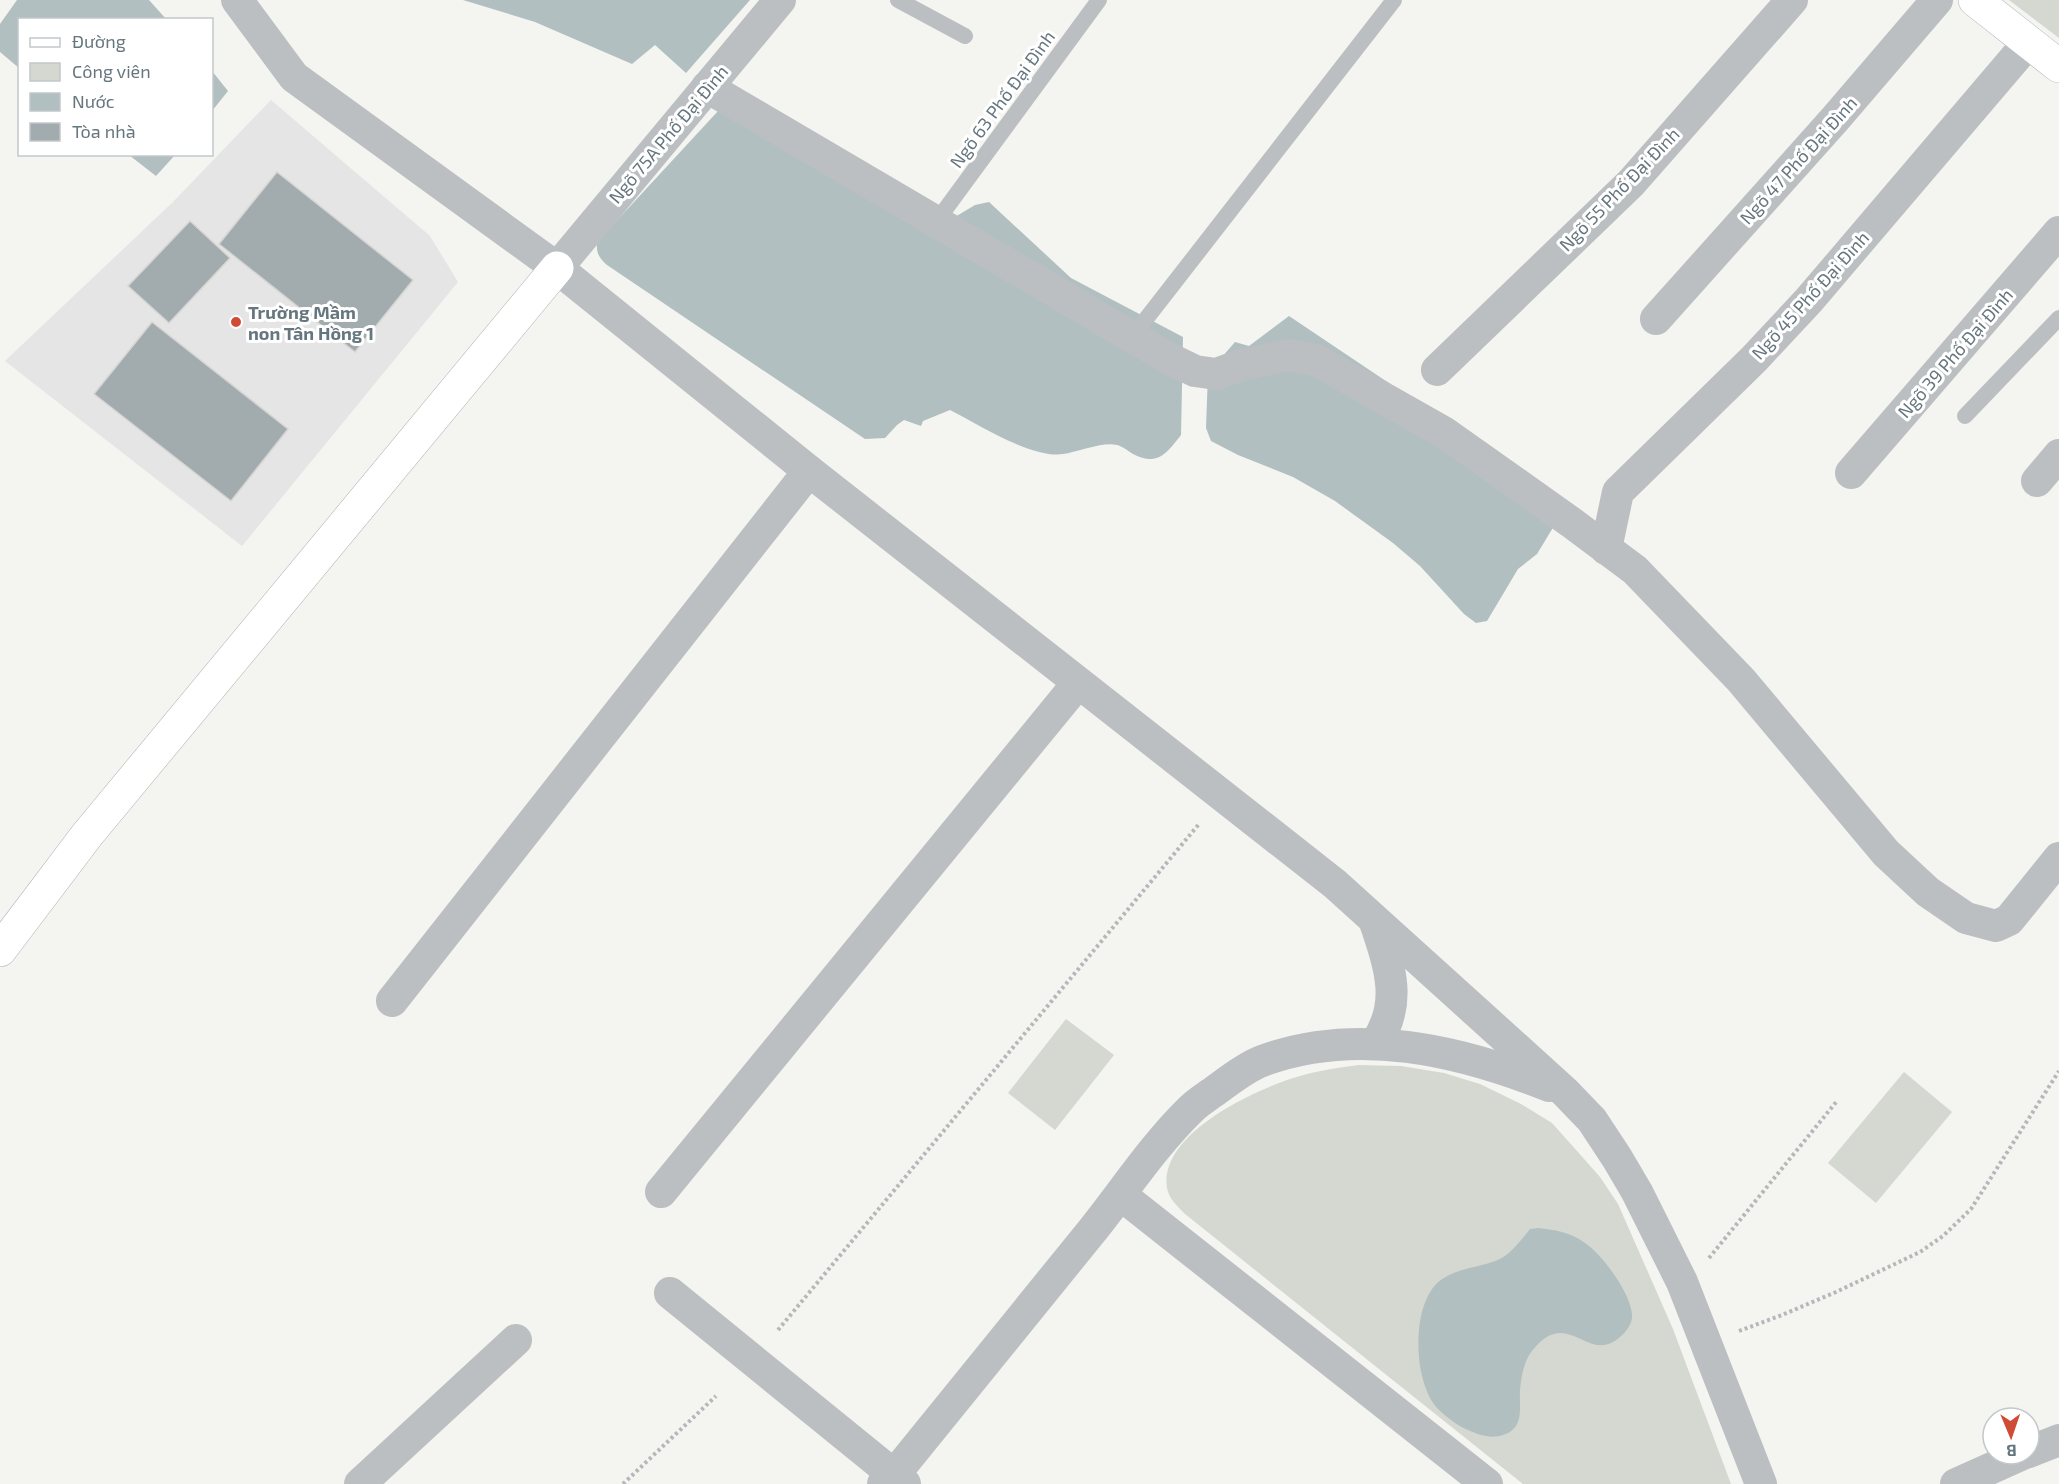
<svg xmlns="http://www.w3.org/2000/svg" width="2059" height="1484" font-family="'Exo 2',sans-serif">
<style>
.built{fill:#e4e5e4}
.green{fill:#d4d8d0}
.water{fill:#b1bfc1}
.building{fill:#a2abae;stroke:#d5d5d3;stroke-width:1.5}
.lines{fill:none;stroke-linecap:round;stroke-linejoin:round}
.secondary-casing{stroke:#aeb3b6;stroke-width:34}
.path{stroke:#b5b8ba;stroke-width:4;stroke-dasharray:3 3;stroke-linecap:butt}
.lane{stroke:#bbbfc2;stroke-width:16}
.street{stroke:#bbbfc2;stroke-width:32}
.secondary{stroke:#fff;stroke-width:33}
.poi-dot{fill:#cf4b36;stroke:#fff;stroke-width:2}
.labels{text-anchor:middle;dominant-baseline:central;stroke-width:6;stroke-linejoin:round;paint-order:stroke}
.street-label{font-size:18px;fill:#66767e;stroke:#fff}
.poi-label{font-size:18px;font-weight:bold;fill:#66767e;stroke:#fff;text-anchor:start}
</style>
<rect width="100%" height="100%" fill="#f4f4f0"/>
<!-- built -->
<polygon class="built" points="271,100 430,236 458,282 242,546 5,361 173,202"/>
<!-- green -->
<g class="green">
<polygon points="2009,0 2059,0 2059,38"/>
<polygon points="1066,1019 1114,1055 1055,1130 1008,1093"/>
<path d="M1359,1065L1401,1066L1444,1073L1480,1084L1521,1104L1552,1123L1577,1151L1600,1177L1618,1204L1673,1329L1731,1484H1523L1185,1214C1178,1207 1169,1199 1167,1188C1159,1136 1247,1094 1287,1080C1310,1072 1334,1068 1359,1065Z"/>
<polygon points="1904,1072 1952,1112 1876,1203 1828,1163"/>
</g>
<!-- water -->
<g class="water">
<polygon points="17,0 149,0 166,19 20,20 19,68 0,52 0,24"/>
<polygon points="463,0 750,0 686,73 655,45 632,64 535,22"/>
<polygon points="212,71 228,91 212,111"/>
<path d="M719,110L950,220L975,205L989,202L1071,278L1183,337L1181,435C1167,453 1157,467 1133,454C1128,451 1122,446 1117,445C1104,441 1077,452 1063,454C1032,459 978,424 950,410L923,421L921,426L904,420L897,425L885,438L865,439L607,265C599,258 596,253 597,242Z"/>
<polygon points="129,155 175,155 156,176"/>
<polygon points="1289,316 1496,455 1563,511 1537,554 1518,569 1487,621 1476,623 1464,614 1420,566 1393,543 1335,501 1293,477 1238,455 1211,441 1206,428 1208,373 1235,342 1249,346"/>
<path d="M1538,1228C1556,1230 1570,1232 1585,1243C1602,1254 1634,1297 1632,1318C1631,1327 1621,1338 1613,1342C1584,1358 1566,1308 1532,1351C1524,1361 1521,1377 1520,1390C1519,1408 1525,1428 1503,1435C1491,1439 1479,1435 1468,1430C1458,1426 1446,1417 1438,1409C1414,1383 1412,1317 1432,1289C1447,1268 1476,1269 1498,1260C1511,1254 1521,1240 1530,1229Z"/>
</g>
<!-- building -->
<g class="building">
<polygon points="277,172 413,280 355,352 219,244"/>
<polygon points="190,221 230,258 169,323 128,286"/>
<polygon points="152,322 288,429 231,501 94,394"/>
</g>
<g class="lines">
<defs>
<g id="secondary">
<polyline points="1975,0 2059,66"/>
<polyline points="0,950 87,835 557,268"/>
</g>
</defs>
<!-- secondary casing -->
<use href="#secondary" class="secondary-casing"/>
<!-- path -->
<g class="path">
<polyline points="1709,1258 1837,1101"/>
<polyline points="778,1330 1199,824"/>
<polyline points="1739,1331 1782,1315 1836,1292 1920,1252 1943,1236 1971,1209 2059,1071"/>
<polyline points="623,1484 716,1396"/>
</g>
<!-- lane -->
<g class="lane">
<polyline points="898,0 965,36"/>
<polyline points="936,222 1099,0"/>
<polyline points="1132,337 1394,0"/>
<polyline points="1965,416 2059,318"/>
</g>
<!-- street -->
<g class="street">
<polyline points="237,0 294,77 557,268 809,471 1335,884 1565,1092 1592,1120 1617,1158 1637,1192 1682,1282 1761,1484"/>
<polyline points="707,87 1168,358 1195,371 1216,374 1241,365 1289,355 1316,360 1445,433 1572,523 1635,570 1741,680 1886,853 1928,892 1966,918 1996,926 2009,920 2059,858"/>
<polyline points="557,268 780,0"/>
<polyline points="1656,319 1835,119 1937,0"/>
<polyline points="1437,370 1631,183 1792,0"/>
<polyline points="1851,473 2059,232"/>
<polyline points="2037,481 2059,455"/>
<polyline points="1606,549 1618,492 1754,359 1809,300 2028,43"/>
<polyline points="392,1001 809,471"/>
<path d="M1375,1044C1404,1003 1389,965 1375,922"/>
<polyline points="661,1192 1078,683"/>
<polyline points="1121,1195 1487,1484"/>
<polyline points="670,1293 905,1484"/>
<polyline points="2029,1452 2059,1440"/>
<polyline points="360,1484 516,1340"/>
<path d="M883,1484L894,1475C959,1394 1025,1313 1091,1232C1124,1191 1153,1146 1191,1109C1198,1102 1208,1096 1216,1090C1230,1080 1246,1067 1262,1061C1356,1026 1459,1050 1549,1086"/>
<polyline points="1956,1484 2023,1454"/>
</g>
<!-- secondary -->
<use href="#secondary" class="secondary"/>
</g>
<!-- markers -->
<circle class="poi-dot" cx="236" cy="322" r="6"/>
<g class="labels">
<!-- street labels -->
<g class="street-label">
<text transform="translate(1002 99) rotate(-54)">Ngõ 63 Phố Đại Đình</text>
<text transform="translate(668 134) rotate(-50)">Ngõ 75A Phố Đại Đình</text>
<text transform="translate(1798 160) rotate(-48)">Ngõ 47 Phố Đại Đình</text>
<text transform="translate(1619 189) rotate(-46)">Ngõ 55 Phố Đại Đình</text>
<text transform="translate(1810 295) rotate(-48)">Ngõ 45 Phố Đại Đình</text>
<text transform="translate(1955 353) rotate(-49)">Ngõ 39 Phố Đại Đình</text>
</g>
<!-- poi labels -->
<g class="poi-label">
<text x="248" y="312">Trường Mầm<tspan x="248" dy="21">non Tân Hồng 1</tspan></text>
</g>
</g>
<!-- legend -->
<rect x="18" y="18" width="195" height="138" fill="#ffffff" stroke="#c2c8cb" stroke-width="1.5"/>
<rect x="30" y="38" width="30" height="9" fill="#ffffff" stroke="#c2c8cb" stroke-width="1.5"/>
<text x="72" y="48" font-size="18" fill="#66767e">Đường</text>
<rect x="30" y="63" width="30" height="18" fill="#d4d8d0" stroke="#c2c8cb" stroke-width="1.5"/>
<text x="72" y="78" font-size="18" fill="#66767e">Công viên</text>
<rect x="30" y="93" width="30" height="18" fill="#b1bfc1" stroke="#c2c8cb" stroke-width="1.5"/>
<text x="72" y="108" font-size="18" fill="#66767e">Nước</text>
<rect x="30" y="123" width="30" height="18" fill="#a2abae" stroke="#c2c8cb" stroke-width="1.5"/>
<text x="72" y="138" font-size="18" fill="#66767e">Tòa nhà</text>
<!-- north arrow -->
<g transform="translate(2011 1436) rotate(178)"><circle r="28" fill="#ffffff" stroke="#c2c8cb" stroke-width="1.5"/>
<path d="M0-4.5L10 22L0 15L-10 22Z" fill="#cf4b36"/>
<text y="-9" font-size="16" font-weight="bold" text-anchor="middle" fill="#66767e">B</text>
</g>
</svg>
